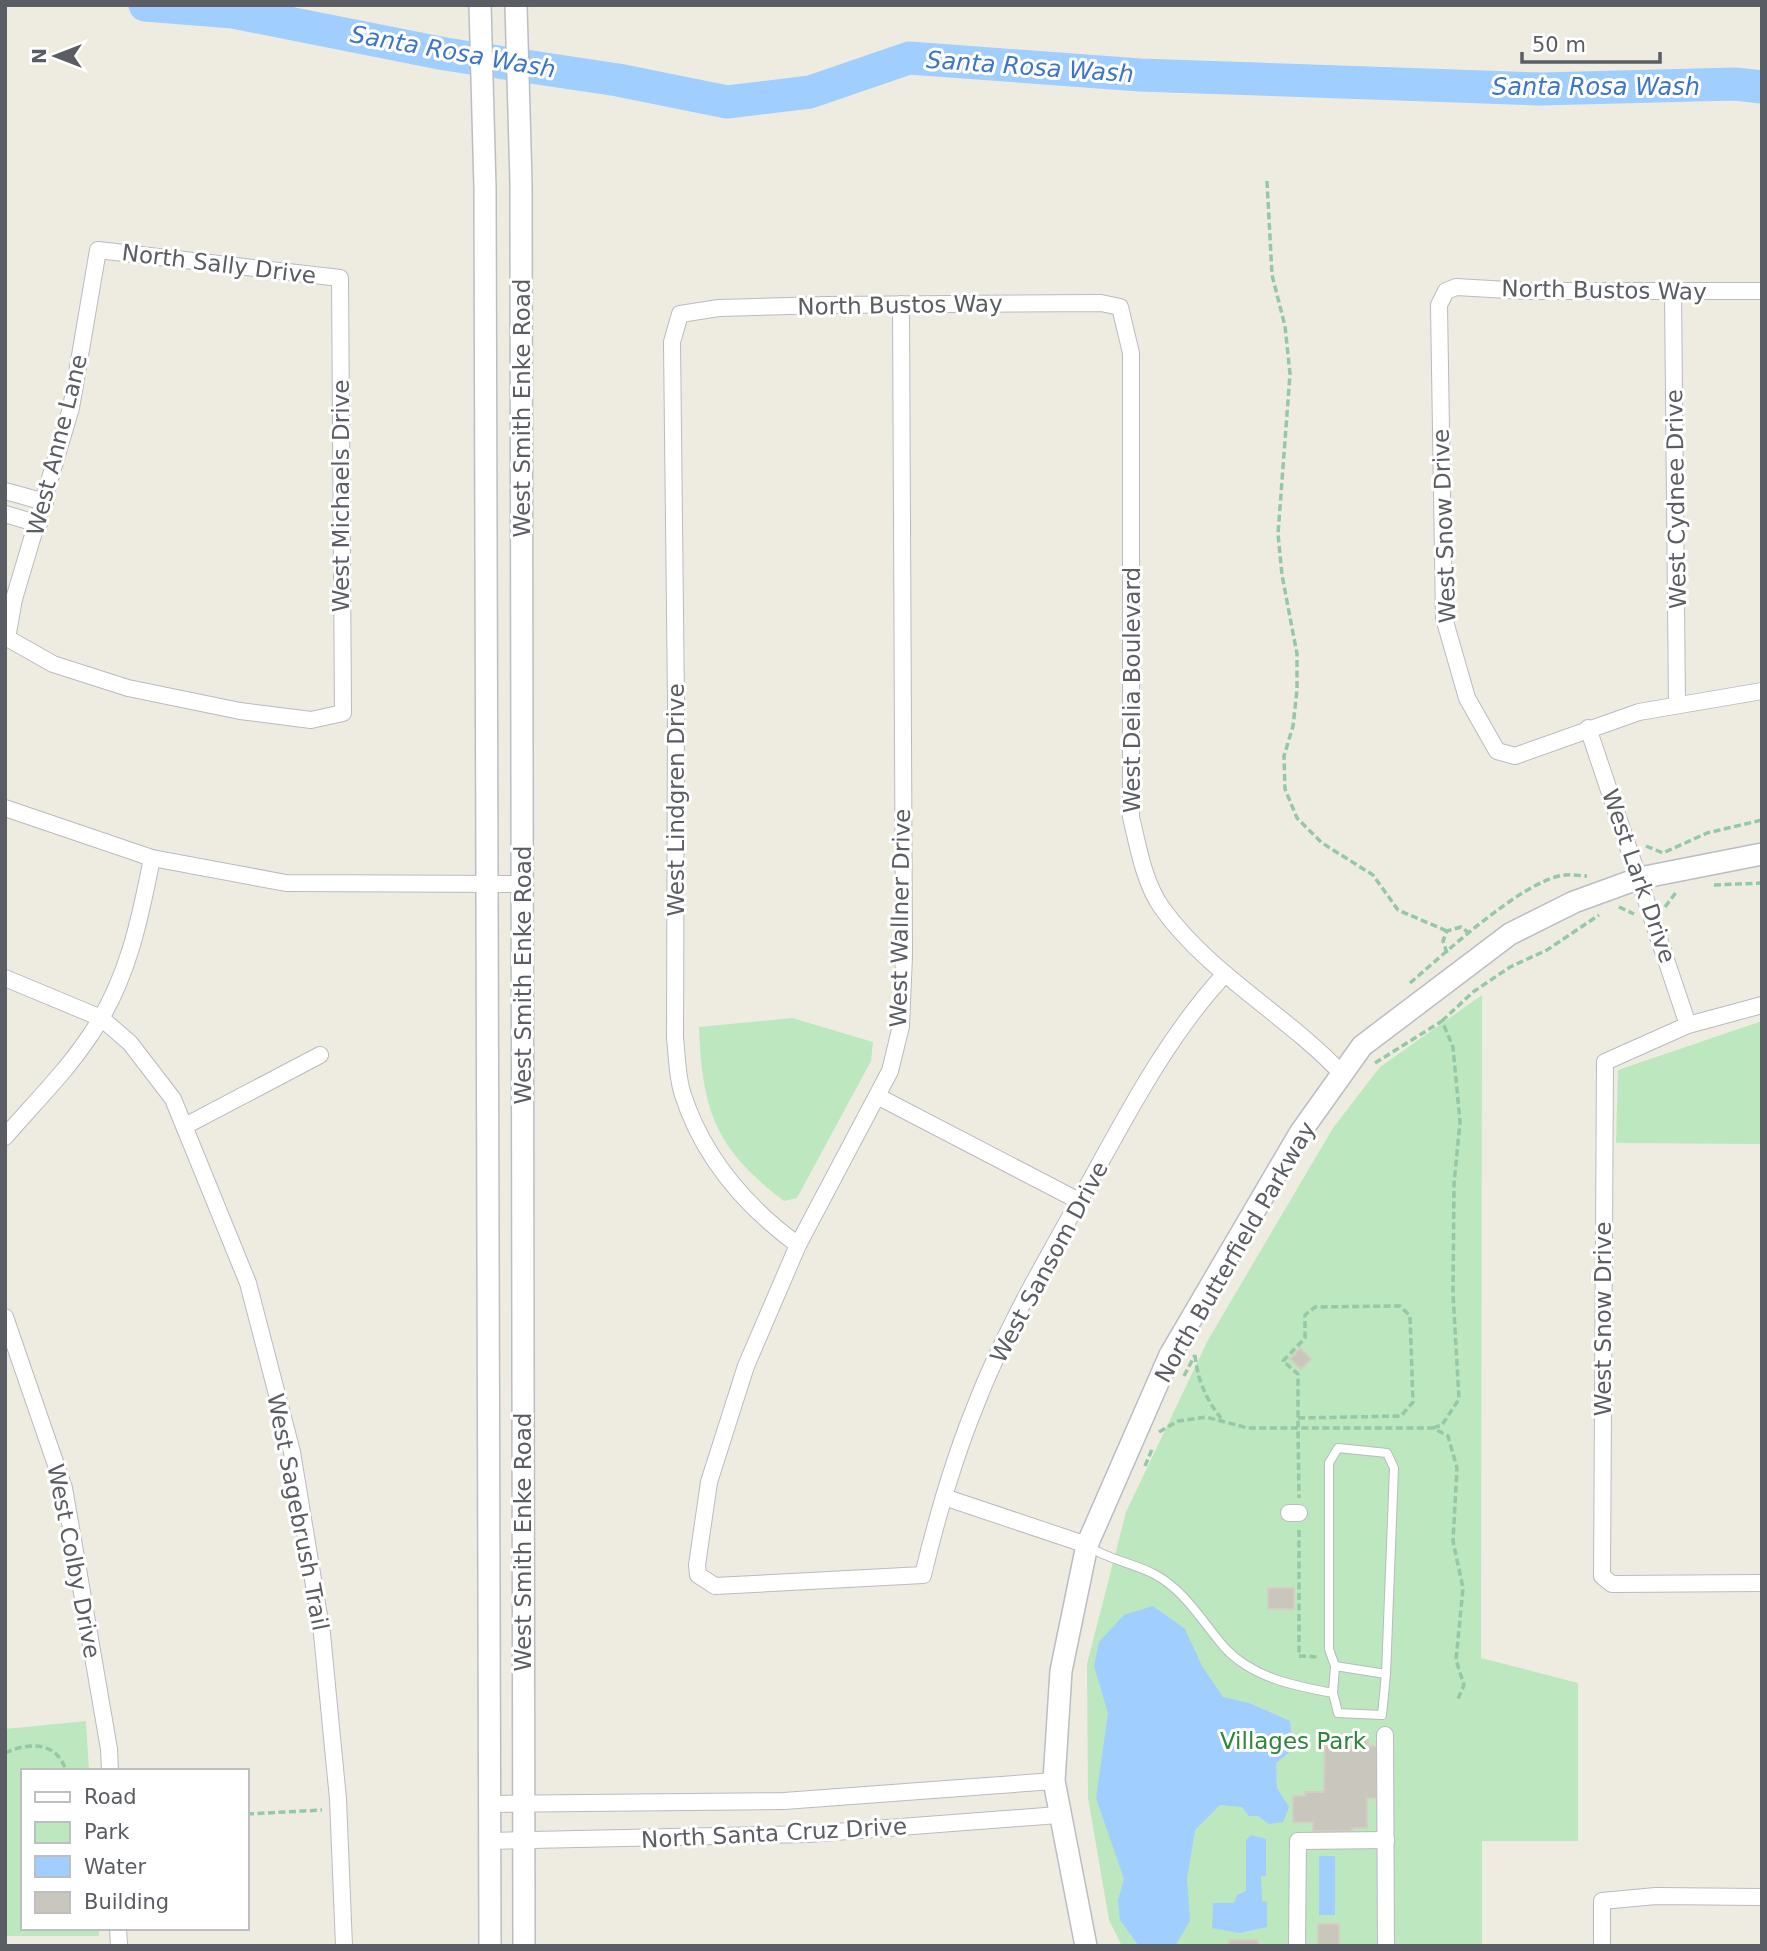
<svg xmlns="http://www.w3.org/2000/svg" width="1767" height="1951" font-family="'DejaVu Sans',sans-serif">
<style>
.green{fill:#bce7bf}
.water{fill:#a0ceff}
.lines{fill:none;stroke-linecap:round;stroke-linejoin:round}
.river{stroke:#a0ceff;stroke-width:33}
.building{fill:#c9c6be;stroke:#d3cebf;stroke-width:2}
.lane-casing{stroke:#b9bbc1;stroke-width:10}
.street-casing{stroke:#b9bbc1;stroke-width:18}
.secondary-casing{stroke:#babdc4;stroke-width:24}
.path{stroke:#95c8a7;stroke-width:3.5;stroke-dasharray:7 3.5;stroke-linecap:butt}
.lane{stroke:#fff;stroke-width:8}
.street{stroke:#fff;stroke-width:16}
.secondary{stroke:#fff;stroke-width:21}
.labels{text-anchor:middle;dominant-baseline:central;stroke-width:6;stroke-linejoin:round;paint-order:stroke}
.street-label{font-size:23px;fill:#5a5d63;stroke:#fff}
.park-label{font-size:23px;fill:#2f853a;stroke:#fff}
.water-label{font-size:24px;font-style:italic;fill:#3c76c9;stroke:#fff}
</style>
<rect width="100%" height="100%" fill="#eeece1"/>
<!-- green -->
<g class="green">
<polygon points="1482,995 1481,1658 1578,1683 1578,1841 1482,1841 1482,1946 1122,1946 1109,1920 1088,1798 1087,1664 1126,1512 1208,1340 1333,1128 1380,1067"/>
<path d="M792,1018L873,1042L871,1061L797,1198L784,1201C715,1149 702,1110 699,1027Z"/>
<polygon points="1762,1021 1762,1144 1616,1143 1618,1070"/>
<polygon points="86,1721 89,1771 23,1771 23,1928 99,1928 99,1936 5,1936 5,1729"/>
</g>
<!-- water -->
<g class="water">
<polygon points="1153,1606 1185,1629 1202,1666 1223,1697 1249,1703 1290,1721 1293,1749 1276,1763 1277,1788 1289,1807 1283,1822 1269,1824 1258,1816 1249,1816 1242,1807 1220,1805 1195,1830 1187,1879 1190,1921 1175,1946 1139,1946 1120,1920 1118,1900 1124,1879 1096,1798 1108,1713 1094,1666 1099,1642 1124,1615"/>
<polygon points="1251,1835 1266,1839 1266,1876 1261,1876 1262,1901 1267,1902 1267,1927 1240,1933 1212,1928 1213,1903 1234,1903 1237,1895 1246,1891 1246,1840"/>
<rect x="1319" y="1856" width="16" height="59"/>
</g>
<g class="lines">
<!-- river -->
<polyline class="river" points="145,5 233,12 445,54 618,80 727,102 810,92 909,58 1140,75 1541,89 1735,84 1762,87"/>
</g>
<!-- building -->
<g class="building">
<polygon points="1300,1348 1311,1359 1301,1369 1290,1359"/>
<rect x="1268" y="1588" width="26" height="21"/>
<polygon points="1353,1740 1368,1740 1368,1746 1377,1746 1377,1798 1367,1798 1367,1828 1352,1828 1352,1831 1313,1831 1313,1822 1293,1822 1293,1796 1305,1796 1305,1792 1324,1792 1325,1746 1353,1746"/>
<rect x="1318" y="1924" width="21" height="22"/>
<rect x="1229" y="1940" width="29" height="6"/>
</g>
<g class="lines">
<defs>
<g id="lane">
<path d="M1089,1547C1110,1560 1133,1563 1154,1574C1185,1590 1203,1623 1225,1648C1253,1678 1295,1686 1333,1693L1338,1713L1382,1715L1386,1674L1335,1666L1333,1693"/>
<polyline points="1335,1666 1329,1649 1329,1463 1338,1448 1387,1453 1394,1468 1386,1674"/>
</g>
<g id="street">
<polygon points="98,250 340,278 343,713 311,720 240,711 128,688 53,664 7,638 14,599 71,408"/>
<polyline points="1762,291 1527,291 1456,287 1446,291 1439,305 1444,618 1467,698 1497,751 1515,756 1639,712 1762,691"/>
<polyline points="1673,293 1677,705"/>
<path d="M901,304L904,956L901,1026L890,1071L798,1245L746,1366L709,1482L697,1565L698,1575L715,1586L923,1575C937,1517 953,1461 975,1407C1006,1326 1052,1250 1094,1174C1132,1105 1171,1032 1225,974"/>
<polyline points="5,491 45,502"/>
<polyline points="5,514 39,524"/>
<polyline points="1588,728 1688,1025"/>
<polyline points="5,808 152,858 286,883 523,884"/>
<polyline points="5,978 101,1018 130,1043 173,1099 248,1283 292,1452 322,1634 338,1799 344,1946"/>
<polyline points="1762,1005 1688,1025 1605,1062 1602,1576 1612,1584 1762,1583"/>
<polyline points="877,1096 1079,1201"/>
<polyline points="185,1126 320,1055"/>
<path d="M5,1137C33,1104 67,1071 91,1034C127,982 140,920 152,858"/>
<path d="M798,1245C745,1206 702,1156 682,1092C677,1075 677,1055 675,1038L676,702L672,342L680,314L719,308L827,305L1101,303L1120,307L1131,353V817C1138,846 1144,883 1162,908C1210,975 1287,1015 1342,1074"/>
<polyline points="5,1317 64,1488 109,1749 110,1771"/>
<polyline points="944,1497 1087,1545"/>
<polyline points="1289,1513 1299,1513"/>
<polyline points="1385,1735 1386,1946"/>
<polyline points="490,1804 784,1801 1054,1781"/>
<polyline points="490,1841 809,1834 1058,1815"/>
<polyline points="118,1928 119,1946"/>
<polyline points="1297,1946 1298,1841 1386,1840"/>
<polyline points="1602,1946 1602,1901 1656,1896 1762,1897"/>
</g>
<g id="secondary">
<polyline points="480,5 485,188 490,1946"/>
<polyline points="516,5 521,183 524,1946"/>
<polyline points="1086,1946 1054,1781 1061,1671 1087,1545 1170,1355 1300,1133 1362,1046 1510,934 1574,902 1640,878 1762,854"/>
</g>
</defs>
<!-- lane casing -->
<use href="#lane" class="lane-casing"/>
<!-- street casing -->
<use href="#street" class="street-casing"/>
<!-- secondary casing -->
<use href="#secondary" class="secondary-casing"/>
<!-- path -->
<g class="path">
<polyline points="1267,181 1272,275 1285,326 1290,374 1278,534 1282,575 1297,654 1297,690 1293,726 1284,756 1285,789 1297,818 1322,843 1373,875 1398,910 1447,931"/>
<polyline points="1646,846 1663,853 1707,833 1762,820"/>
<polyline points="1714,885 1762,883"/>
<polyline points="1619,907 1634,914"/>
<polyline points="1665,907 1677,891"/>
<polyline points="1447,953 1443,941 1447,931 1461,927 1469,933"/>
<path d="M1410,983C1443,955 1524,879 1565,875C1572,874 1580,876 1587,876"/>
<polyline points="1442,1021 1473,992 1510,967 1547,950 1599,915"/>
<polyline points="1375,1063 1442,1021 1453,1047 1460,1122 1454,1184 1453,1294 1459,1399 1442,1425 1433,1428"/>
<path d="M1195,1355C1197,1378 1206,1400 1221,1418"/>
<polyline points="1184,1376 1195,1355"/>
<polyline points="1298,1418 1401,1416 1413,1402 1410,1316 1400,1306 1315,1307 1305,1315 1305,1338 1283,1361 1298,1374 1298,1428 1299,1498"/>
<polyline points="1159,1432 1178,1421 1206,1417 1248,1428 1433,1428 1448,1436 1457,1468 1453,1541 1463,1588 1456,1660 1464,1685 1457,1701"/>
<polyline points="1145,1466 1153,1447"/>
<polyline points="1299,1530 1299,1656 1319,1657"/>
<path d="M5,1753C29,1742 57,1741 66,1771"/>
<polyline points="247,1814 322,1810"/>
</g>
<!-- lane -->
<use href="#lane" class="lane"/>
<!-- street -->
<use href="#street" class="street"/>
<!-- secondary -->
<use href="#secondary" class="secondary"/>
</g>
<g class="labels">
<!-- street labels -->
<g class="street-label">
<text transform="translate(219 264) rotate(7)">North Sally Drive</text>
<text transform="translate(1604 290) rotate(1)">North Bustos Way</text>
<text transform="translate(900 305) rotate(-1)">North Bustos Way</text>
<text transform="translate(522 408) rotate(-90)">West Smith Enke Road</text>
<text transform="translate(57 445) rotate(-76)">West Anne Lane</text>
<text transform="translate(341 496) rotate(-90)">West Michaels Drive</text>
<text transform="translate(1676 499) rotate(-91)">West Cydnee Drive</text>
<text transform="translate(1444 526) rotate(-92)">West Snow Drive</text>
<text transform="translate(1132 690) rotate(-90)">West Delia Boulevard</text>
<text transform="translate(676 800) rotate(-90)">West Lindgren Drive</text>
<text transform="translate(1639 876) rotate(71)">West Lark Drive</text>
<text transform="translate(900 918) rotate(-89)">West Wallner Drive</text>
<text transform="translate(523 975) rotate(-90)">West Smith Enke Road</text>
<text transform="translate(1235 1252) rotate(-60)">North Butterfield Parkway</text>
<text transform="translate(1049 1262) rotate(-62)">West Sansom Drive</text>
<text transform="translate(1603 1319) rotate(-90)">West Snow Drive</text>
<text transform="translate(298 1512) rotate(79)">West Sagebrush Trail</text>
<text transform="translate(523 1542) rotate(-90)">West Smith Enke Road</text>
<text transform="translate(74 1561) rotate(79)">West Colby Drive</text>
<text transform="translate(774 1833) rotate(-3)">North Santa Cruz Drive</text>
</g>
<!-- park labels -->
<g class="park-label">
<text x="1293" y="1741">Villages Park</text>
</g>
<!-- water labels -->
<g class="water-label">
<text transform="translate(453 52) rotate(10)">Santa Rosa Wash</text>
<text transform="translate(1030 67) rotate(4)">Santa Rosa Wash</text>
<text x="1596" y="87">Santa Rosa Wash</text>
</g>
</g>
<!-- border -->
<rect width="1767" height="1951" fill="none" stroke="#5a5d63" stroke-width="14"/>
<!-- legend -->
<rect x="21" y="1769" width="228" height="161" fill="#ffffff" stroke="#bdbec1" stroke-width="2"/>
<rect x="35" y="1792" width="35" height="10" fill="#ffffff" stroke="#bdbec1" stroke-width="2"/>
<text x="84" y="1804" font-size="21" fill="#5a5d63">Road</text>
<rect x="35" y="1822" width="35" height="21" fill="#bce7bf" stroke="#bdbec1" stroke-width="2"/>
<text x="84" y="1839" font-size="21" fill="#5a5d63">Park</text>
<rect x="35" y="1856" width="35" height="21" fill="#a0ceff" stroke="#bdbec1" stroke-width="2"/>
<text x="84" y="1874" font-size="21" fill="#5a5d63">Water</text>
<rect x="35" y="1892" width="35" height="21" fill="#c9c6be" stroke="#bdbec1" stroke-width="2"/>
<text x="84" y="1909" font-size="21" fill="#5a5d63">Building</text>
<!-- north arrow -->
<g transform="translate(56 56) rotate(270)" stroke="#ffffff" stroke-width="5" paint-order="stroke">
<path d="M0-5L12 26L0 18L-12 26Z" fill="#5a5d63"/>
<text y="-10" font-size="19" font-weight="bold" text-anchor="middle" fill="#5a5d63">N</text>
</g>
<!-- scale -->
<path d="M1522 52v10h138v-10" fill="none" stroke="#5a5d63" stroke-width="3.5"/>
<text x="1532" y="52" font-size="21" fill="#5a5d63" stroke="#ffffff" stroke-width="5" paint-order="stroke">50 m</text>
</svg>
